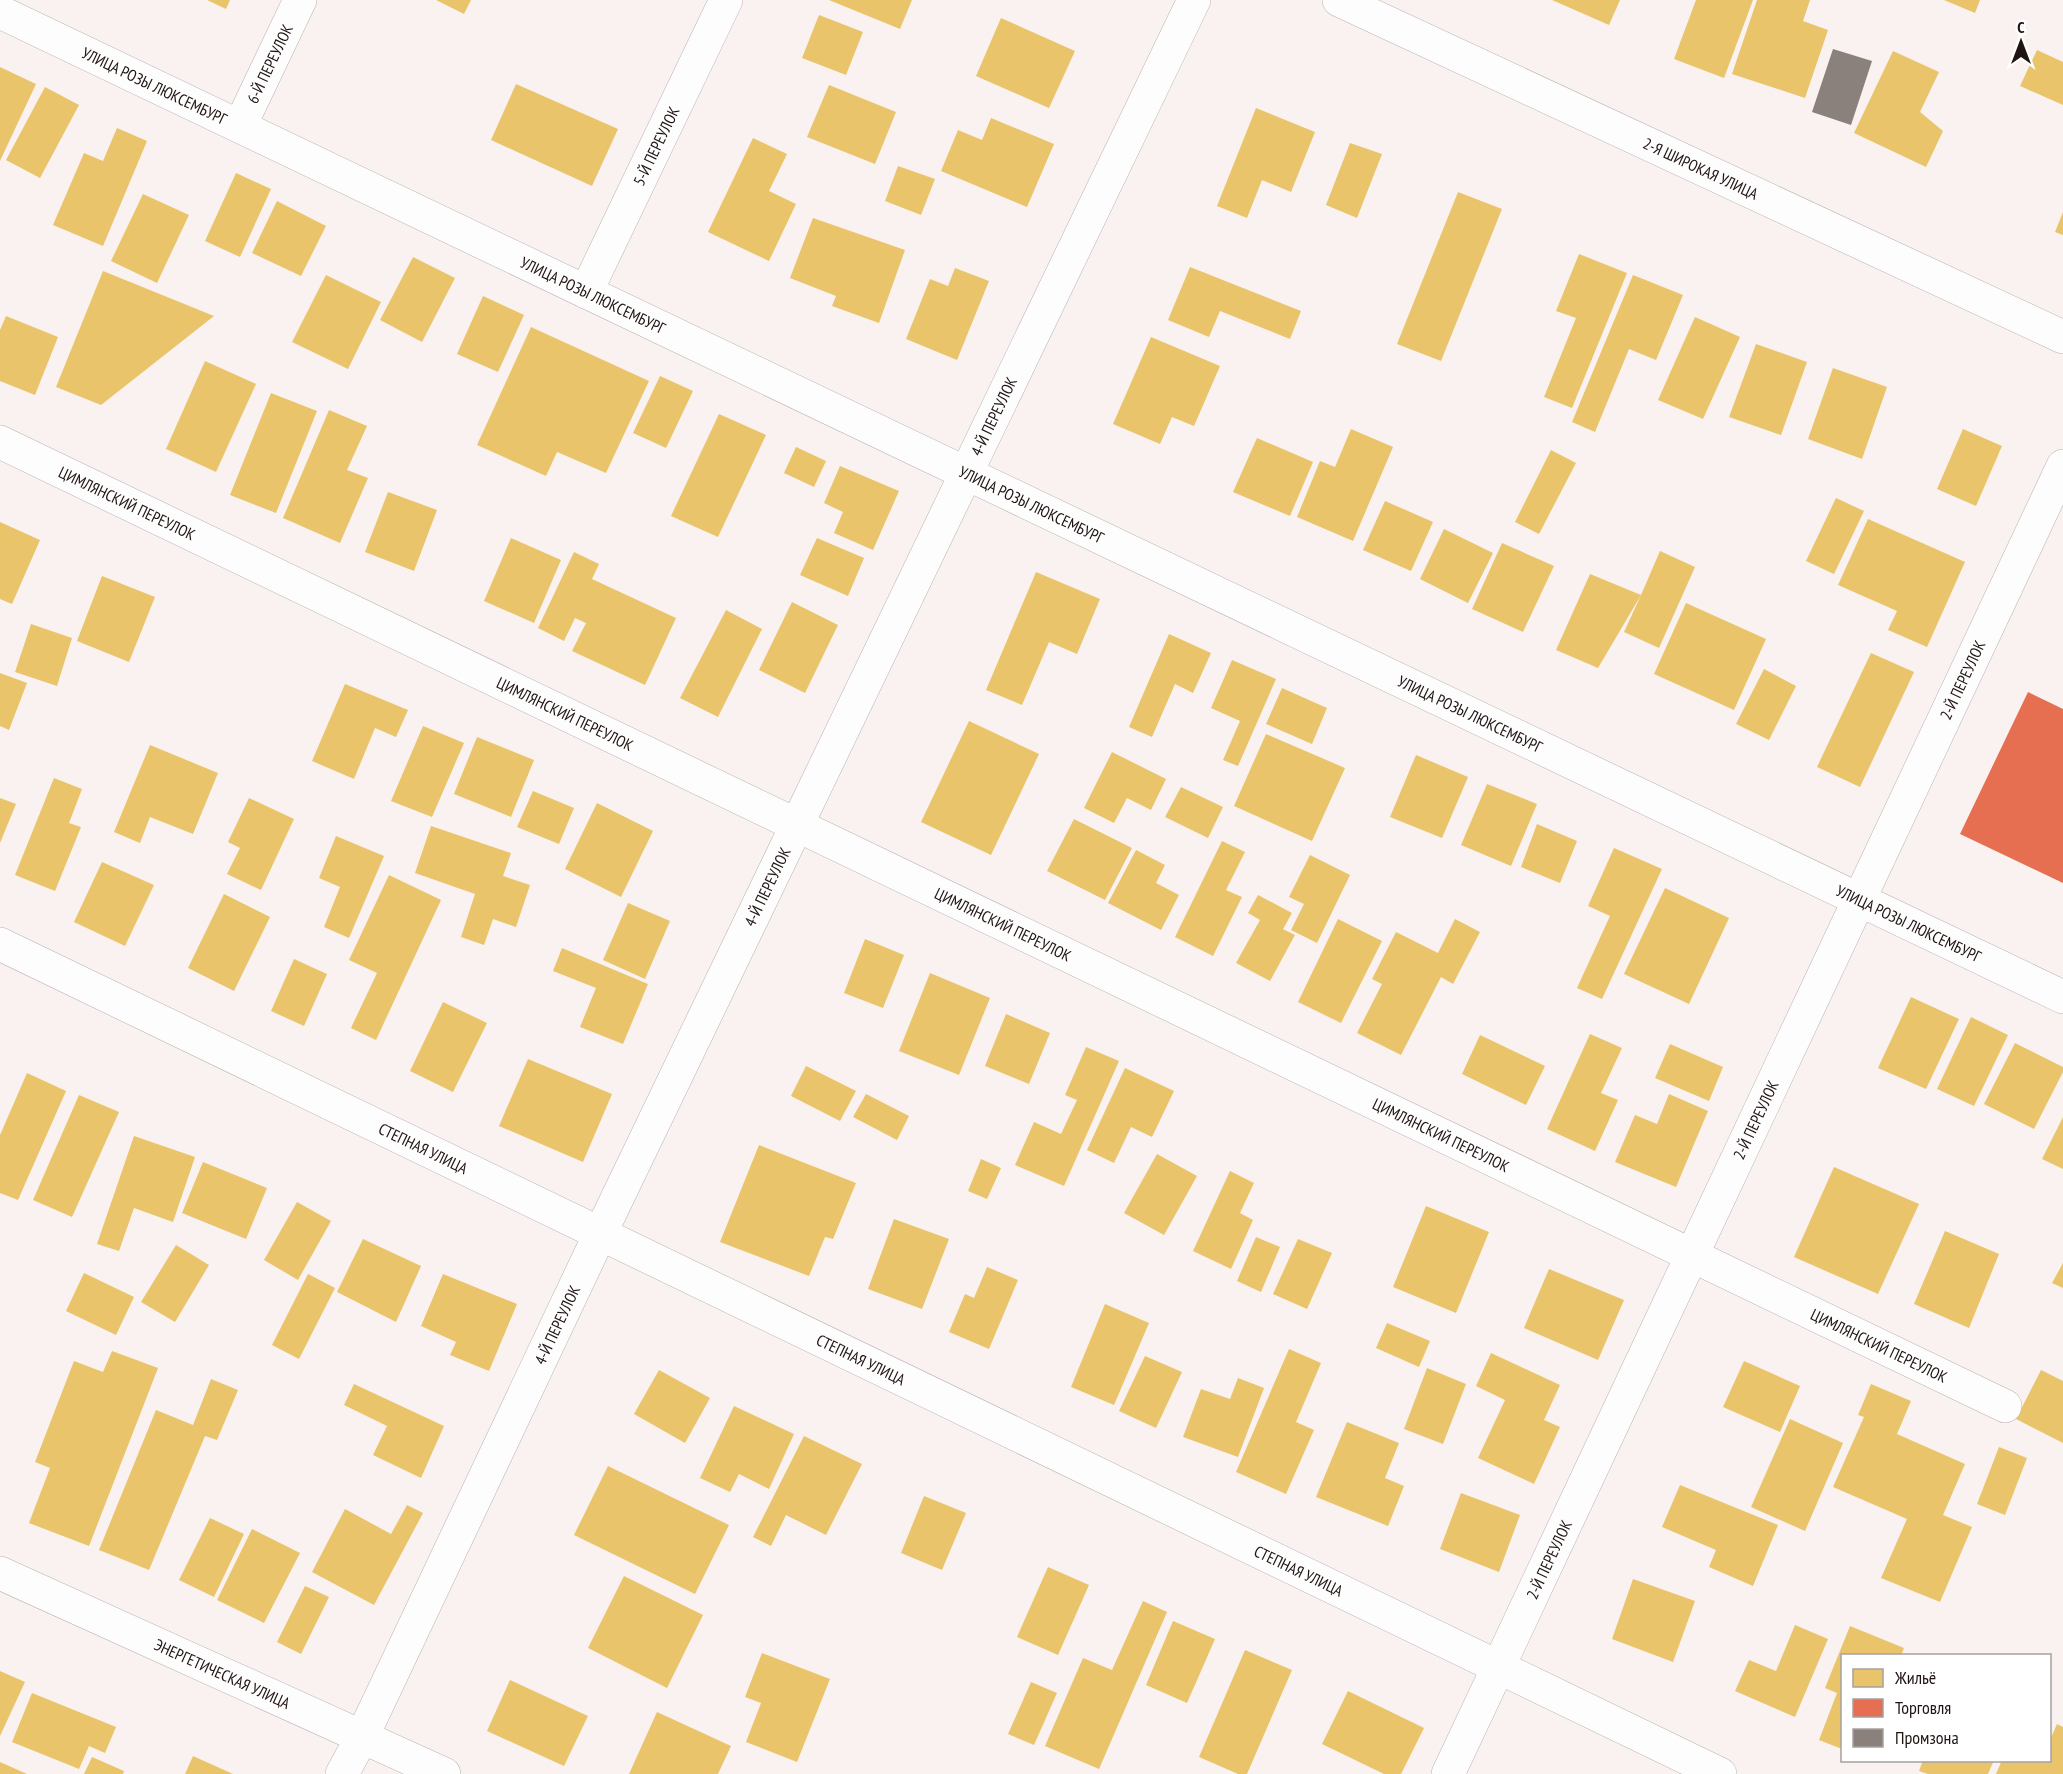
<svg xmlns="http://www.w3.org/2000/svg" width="2063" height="1774" font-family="'PT Sans Narrow',sans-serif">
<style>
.homes{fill:#e9c46a}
.shops{fill:#e76f51}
.industry{fill:#8a817c}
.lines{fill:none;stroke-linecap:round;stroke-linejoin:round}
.minor-casing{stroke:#bbb2b0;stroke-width:34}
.minor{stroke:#fefdfd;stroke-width:33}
.labels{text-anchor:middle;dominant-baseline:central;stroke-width:6;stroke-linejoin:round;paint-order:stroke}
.street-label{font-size:16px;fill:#1f1412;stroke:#fff}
</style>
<rect width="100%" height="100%" fill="#faf2f0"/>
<!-- homes -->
<g class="homes">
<polygon points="207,0 230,0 226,9"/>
<polygon points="436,0 471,0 464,14"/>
<polygon points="829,0 912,0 900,29"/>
<polygon points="1552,0 1620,0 1609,25"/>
<polygon points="1696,0 1753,0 1724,78 1674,59"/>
<polygon points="1757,0 1810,0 1803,21 1828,30 1805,98 1732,74"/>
<polygon points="1944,0 1980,0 1975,13"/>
<polygon points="819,15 863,32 846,75 802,58"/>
<polygon points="1001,18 1075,51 1049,108 976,76"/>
<polygon points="2037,50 2063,62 2063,105 2020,86"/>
<polygon points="1893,51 1939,72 1920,112 1943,131 1926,167 1854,133"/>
<polygon points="0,67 36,84 0,161"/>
<polygon points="516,84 618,129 592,186 491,140"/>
<polygon points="829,85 896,112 875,164 807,137"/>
<polygon points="45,87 79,105 40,178 6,160"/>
<polygon points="1256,108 1315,132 1291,192 1262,180 1247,218 1217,206"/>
<polygon points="991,118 1054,144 1027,207 941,171 958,130 982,140"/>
<polygon points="117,128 147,141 103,246 53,225 84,153 103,161"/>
<polygon points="753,138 787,154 769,191 796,204 769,261 708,232"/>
<polygon points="1350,143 1382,154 1357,218 1326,205"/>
<polygon points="898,166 935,179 921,215 885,201"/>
<polygon points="236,173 271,189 240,257 205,241"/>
<polygon points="1458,192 1502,209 1441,361 1397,344"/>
<polygon points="143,194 189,215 157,283 111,261"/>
<polygon points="277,201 326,226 301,276 252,253"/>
<polygon points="2063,212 2063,235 2055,232"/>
<polygon points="813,218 905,250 879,323 832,306 836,296 790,278"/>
<polygon points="1579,254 1627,273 1572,408 1544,397 1576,318 1556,311"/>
<polygon points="413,257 455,278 422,342 380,320"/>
<polygon points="1190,267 1301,311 1290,339 1220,311 1209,337 1168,320"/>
<polygon points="955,268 989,281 957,360 906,339 930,279 948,286"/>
<polygon points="103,271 214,316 101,405 56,387"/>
<polygon points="326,275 381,302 348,369 292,342"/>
<polygon points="1633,275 1683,295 1656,360 1629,349 1595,432 1572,422"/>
<polygon points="483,296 524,315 498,372 457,354"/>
<polygon points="6,316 58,337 35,395 0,381 0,330"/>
<polygon points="1695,317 1740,337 1703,419 1658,400"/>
<polygon points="531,327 649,381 606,473 557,452 546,476 477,445"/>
<polygon points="1151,337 1220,366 1194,426 1172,417 1160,444 1113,424"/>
<polygon points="1756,344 1807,362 1781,435 1729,417"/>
<polygon points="205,361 256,384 216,472 166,449"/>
<polygon points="1833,368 1887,387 1862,459 1808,439"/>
<polygon points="660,376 693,391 666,448 633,433"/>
<polygon points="271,393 317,411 276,513 230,495"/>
<polygon points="329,410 367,426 347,470 368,478 340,543 283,518"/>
<polygon points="719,414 766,435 718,537 671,516"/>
<polygon points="1351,429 1393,447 1353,541 1297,517 1320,461 1335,467"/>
<polygon points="1963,429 2002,446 1976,506 1937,489"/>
<polygon points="1257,438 1313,462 1290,516 1233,492"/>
<polygon points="796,447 826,461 814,487 784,473"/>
<polygon points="1551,450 1576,463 1539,534 1515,522"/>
<polygon points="840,466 899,491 873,550 834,533 843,512 824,503"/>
<polygon points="388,492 437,510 414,571 365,552"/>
<polygon points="1836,498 1864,511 1834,574 1806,561"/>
<polygon points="1385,501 1433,522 1411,571 1363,550"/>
<polygon points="1868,519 1965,562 1927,647 1888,630 1897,611 1838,585"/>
<polygon points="0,522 40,540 12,604 0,599"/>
<polygon points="1444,529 1493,553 1468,603 1420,579"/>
<polygon points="511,538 561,560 534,623 484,601"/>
<polygon points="817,538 864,558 848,596 800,575"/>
<polygon points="1502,543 1554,566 1523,632 1472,609"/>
<polygon points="1660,551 1695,567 1659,648 1624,632 1641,595 1598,668 1556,650 1590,574 1641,595"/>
<polygon points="574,552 599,564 592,579 676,618 645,685 572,651 586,623 575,618 564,641 538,628"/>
<polygon points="1036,572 1100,599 1077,654 1049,642 1022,705 986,690"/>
<polygon points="102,576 155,597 129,662 77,641"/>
<polygon points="792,602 838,625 805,693 759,670"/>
<polygon points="1686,603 1766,639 1734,710 1654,674"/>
<polygon points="726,610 762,629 718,717 680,698"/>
<polygon points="31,624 72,638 57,686 15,672"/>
<polygon points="1169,634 1211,653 1193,693 1175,684 1152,737 1129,727"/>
<polygon points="1871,653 1914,672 1860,787 1817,767"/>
<polygon points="1232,660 1276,679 1238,766 1223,760 1240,721 1211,708"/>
<polygon points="1764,669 1796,686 1769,740 1736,724"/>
<polygon points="0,673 27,683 9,730 0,726"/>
<polygon points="345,684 408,710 396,737 375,728 354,779 312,761"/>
<polygon points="1282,688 1327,708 1312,744 1266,724"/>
<polygon points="969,721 1039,754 991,855 921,822"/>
<polygon points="423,726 464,743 432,817 391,801"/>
<polygon points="1266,734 1345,768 1312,841 1234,806"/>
<polygon points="477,737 534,760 511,817 454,794"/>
<polygon points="150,745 218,773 193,834 150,817 140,843 114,832"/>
<polygon points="1112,752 1166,779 1151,810 1127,798 1114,823 1084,808"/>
<polygon points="1416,755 1468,777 1442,838 1390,817"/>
<polygon points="54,778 82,789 69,823 81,827 55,891 15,875"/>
<polygon points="1487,784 1537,804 1511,866 1461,845"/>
<polygon points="1181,787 1223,807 1208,838 1165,817"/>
<polygon points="533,791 574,808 559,844 517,827"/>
<polygon points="0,798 16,804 0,843"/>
<polygon points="249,798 294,819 261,890 227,874 240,848 228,842"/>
<polygon points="597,803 653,831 621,897 565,869"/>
<polygon points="1074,819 1132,848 1105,900 1047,871"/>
<polygon points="1537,824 1577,841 1560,883 1521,867"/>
<polygon points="431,826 511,853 503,876 530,885 516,927 493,919 484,945 461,937 475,894 415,873"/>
<polygon points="336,836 384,856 349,938 324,927 340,887 319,878"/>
<polygon points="1222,841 1245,852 1226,890 1242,897 1213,956 1175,937"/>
<polygon points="1614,848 1662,869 1602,999 1577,988 1610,916 1588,906"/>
<polygon points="1136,850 1165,865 1156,883 1179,895 1161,930 1108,903"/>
<polygon points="1310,855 1350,875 1317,943 1291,930 1304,904 1289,897"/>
<polygon points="102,862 154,885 125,946 74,922"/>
<polygon points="389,875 441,900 376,1040 351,1028 377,973 349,960"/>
<polygon points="1665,888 1729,918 1689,1004 1624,974"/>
<polygon points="224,894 270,917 234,991 188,968"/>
<polygon points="1258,895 1292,913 1283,929 1295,935 1270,981 1236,963 1260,920 1248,913"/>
<polygon points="628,903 670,921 645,979 603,960"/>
<polygon points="1338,919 1382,941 1341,1023 1298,1002"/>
<polygon points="1455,919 1480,932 1453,984 1441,977 1401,1055 1357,1033 1382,984 1372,979 1396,932 1438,953"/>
<polygon points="865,939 904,955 883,1008 844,993"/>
<polygon points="562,948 648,984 623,1044 580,1027 596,988 553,971"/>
<polygon points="294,959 327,974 304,1026 271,1011"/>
<polygon points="930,973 990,998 959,1075 899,1051"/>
<polygon points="1911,997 1959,1019 1926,1089 1878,1068"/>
<polygon points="443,1002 487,1023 453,1092 410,1071"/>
<polygon points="1006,1014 1050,1033 1029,1084 985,1066"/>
<polygon points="1971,1017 2008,1035 1974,1106 1937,1089"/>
<polygon points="1590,1034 1622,1048 1601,1093 1618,1100 1595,1151 1547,1129"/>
<polygon points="1480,1035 1545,1066 1526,1105 1462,1074"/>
<polygon points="2015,1043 2063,1067 2063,1072 2034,1129 1984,1104"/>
<polygon points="1670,1044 1723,1067 1709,1101 1655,1078"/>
<polygon points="1086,1047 1119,1061 1064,1186 1015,1165 1034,1122 1061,1134 1077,1100 1065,1095"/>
<polygon points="528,1059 612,1094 583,1162 499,1126"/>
<polygon points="806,1066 856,1091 840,1121 791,1096"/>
<polygon points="1125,1068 1174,1091 1152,1137 1131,1127 1114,1163 1087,1150"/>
<polygon points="27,1073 66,1091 18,1200 0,1193 0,1135"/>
<polygon points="866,1094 909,1116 897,1140 853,1117"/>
<polygon points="1669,1094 1708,1111 1676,1187 1615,1162 1635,1115 1657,1124"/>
<polygon points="79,1095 119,1112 72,1217 33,1200"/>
<polygon points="2063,1117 2063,1169 2042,1159"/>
<polygon points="134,1136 195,1157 173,1222 134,1208 119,1251 97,1244"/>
<polygon points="759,1145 856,1183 833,1239 825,1237 809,1276 720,1242"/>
<polygon points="1157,1154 1197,1176 1164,1235 1124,1213"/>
<polygon points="981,1159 1001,1168 987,1199 968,1191"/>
<polygon points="203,1162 267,1188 246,1239 182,1213"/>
<polygon points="1834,1167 1919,1204 1878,1294 1794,1257"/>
<polygon points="1230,1171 1254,1183 1240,1213 1253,1220 1231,1269 1193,1251"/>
<polygon points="297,1202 331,1221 298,1280 264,1260"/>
<polygon points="1426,1206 1489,1232 1456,1313 1393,1287"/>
<polygon points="894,1219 949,1239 922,1309 868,1289"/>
<polygon points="1945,1231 1999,1254 1969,1328 1914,1304"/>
<polygon points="1256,1237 1280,1247 1261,1292 1237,1281"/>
<polygon points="363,1239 421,1266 396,1322 337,1292"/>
<polygon points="1298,1239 1332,1253 1307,1309 1273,1294"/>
<polygon points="176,1245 209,1265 175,1322 141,1302"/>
<polygon points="2063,1263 2063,1288 2052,1283"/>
<polygon points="987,1267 1018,1280 989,1349 949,1332 965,1294 974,1298"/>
<polygon points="1549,1269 1624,1300 1598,1360 1524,1328"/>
<polygon points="84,1273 134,1297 116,1335 66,1311"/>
<polygon points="308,1274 335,1288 299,1359 272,1345"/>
<polygon points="443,1274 517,1304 489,1371 450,1355 456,1342 421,1326"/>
<polygon points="1105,1304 1149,1323 1114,1405 1071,1387"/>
<polygon points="1387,1323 1430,1341 1419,1367 1376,1348"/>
<polygon points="1289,1349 1321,1363 1296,1422 1314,1430 1286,1494 1236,1472"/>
<polygon points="112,1351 158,1368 89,1546 29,1523 50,1468 35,1462 74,1361 103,1372"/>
<polygon points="1491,1353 1560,1385 1544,1420 1560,1427 1534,1484 1478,1458 1505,1400 1476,1386"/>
<polygon points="1145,1356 1182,1372 1156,1428 1119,1411"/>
<polygon points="1744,1361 1800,1386 1780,1432 1723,1407"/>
<polygon points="1427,1368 1466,1384 1443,1444 1404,1429"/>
<polygon points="659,1370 710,1398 685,1443 634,1414"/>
<polygon points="2041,1370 2063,1381 2063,1443 2016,1419"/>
<polygon points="1238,1378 1264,1388 1238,1457 1183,1437 1201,1389 1230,1399"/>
<polygon points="211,1379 238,1390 217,1440 205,1436 149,1570 99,1550 156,1410 193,1425"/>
<polygon points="354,1384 444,1426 421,1478 373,1455 387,1426 344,1405"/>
<polygon points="1871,1384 1911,1401 1897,1434 1965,1464 1943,1515 1972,1527 1940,1602 1881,1578 1907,1519 1833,1487 1864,1417 1858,1415"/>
<polygon points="734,1406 794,1434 769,1489 739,1474 730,1492 700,1478"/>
<polygon points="1790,1419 1843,1443 1805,1531 1751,1507"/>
<polygon points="1347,1422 1399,1443 1385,1478 1404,1486 1388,1526 1316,1497"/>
<polygon points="804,1436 862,1464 826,1535 786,1515 771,1546 753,1537"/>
<polygon points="1999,1447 2027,1458 2005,1515 1977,1504"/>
<polygon points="608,1466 729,1525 695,1594 574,1535"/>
<polygon points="1680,1485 1778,1525 1753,1586 1709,1567 1716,1550 1662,1527"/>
<polygon points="1461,1493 1520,1515 1499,1572 1440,1549"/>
<polygon points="924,1496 966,1513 942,1570 901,1553"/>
<polygon points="407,1505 423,1513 374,1605 312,1572 345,1509 391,1534"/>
<polygon points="210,1518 244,1534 214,1597 179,1580"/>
<polygon points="252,1529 300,1553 264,1623 217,1600"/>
<polygon points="1048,1567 1089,1585 1058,1655 1017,1637"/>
<polygon points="624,1576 703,1615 667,1688 588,1648"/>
<polygon points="1633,1579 1695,1601 1673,1662 1612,1639"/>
<polygon points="305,1586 329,1597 301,1654 277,1642"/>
<polygon points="1143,1601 1167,1612 1099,1769 1045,1746 1083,1658 1112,1670"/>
<polygon points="1173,1621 1215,1639 1187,1703 1146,1685"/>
<polygon points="1795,1625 1828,1639 1795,1717 1735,1691 1749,1660 1776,1671"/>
<polygon points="1850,1626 1904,1648 1901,1656 1842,1656 1842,1749 1819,1740 1837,1693 1825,1688"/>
<polygon points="1245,1650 1292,1670 1247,1774 1238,1774 1199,1757"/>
<polygon points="762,1653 830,1679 797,1762 746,1742 761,1703 745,1697"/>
<polygon points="0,1671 25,1682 0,1736"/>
<polygon points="510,1680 588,1716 564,1766 487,1731"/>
<polygon points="1031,1682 1057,1693 1034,1745 1008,1734"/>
<polygon points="1348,1691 1424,1728 1401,1774 1384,1774 1322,1744"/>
<polygon points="32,1693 116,1727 105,1753 89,1746 79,1769 12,1742"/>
<polygon points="657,1712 731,1746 718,1774 629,1774"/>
<polygon points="2057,1724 2063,1727 2063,1774 1996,1774 2002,1760 2050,1760 2050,1740"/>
<polygon points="193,1756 233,1774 185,1774"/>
<polygon points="92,1757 124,1771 123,1774 84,1774"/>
<polygon points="1923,1760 1994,1760 1988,1774 1928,1774 1919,1771"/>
<polygon points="0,1762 27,1774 0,1774"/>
</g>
<!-- shops -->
<polygon class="shops" points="2028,692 2063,709 2063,883 1960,834"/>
<!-- industry -->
<polygon class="industry" points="1833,49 1872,61 1851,125 1812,112"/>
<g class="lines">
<defs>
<g id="minor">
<path id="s1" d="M1339,0L2063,337"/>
<path id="s2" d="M0,12L2063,997"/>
<path id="s3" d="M240,126L300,0"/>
<path id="s4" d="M586,292L726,0"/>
<path id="s5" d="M0,442L2005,1406"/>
<path id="s6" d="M0,944L1720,1774"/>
<path id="s7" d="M0,1573L444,1774"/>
<path id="s8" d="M342,1774L362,1737L600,1234L1194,0"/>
<path id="s9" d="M1448,1774L2063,466"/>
</g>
</defs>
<!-- minor casing -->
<use href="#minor" class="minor-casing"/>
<!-- minor -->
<use href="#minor" class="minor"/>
</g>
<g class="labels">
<!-- street labels -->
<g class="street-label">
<text stroke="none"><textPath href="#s3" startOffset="69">6-Й ПЕРЕУЛОК</textPath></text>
<text stroke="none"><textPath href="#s2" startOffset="171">УЛИЦА РОЗЫ ЛЮКСЕМБУРГ</textPath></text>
<text stroke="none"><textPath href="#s4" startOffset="162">5-Й ПЕРЕУЛОК</textPath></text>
<text stroke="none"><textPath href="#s1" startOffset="399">2-Я ШИРОКАЯ УЛИЦА</textPath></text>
<text stroke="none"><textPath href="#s2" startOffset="657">УЛИЦА РОЗЫ ЛЮКСЕМБУРГ</textPath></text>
<text stroke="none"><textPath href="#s8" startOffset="1506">4-Й ПЕРЕУЛОК</textPath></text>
<text stroke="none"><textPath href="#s5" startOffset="141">ЦИМЛЯНСКИЙ ПЕРЕУЛОК</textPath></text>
<text stroke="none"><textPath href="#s2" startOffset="1143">УЛИЦА РОЗЫ ЛЮКСЕМБУРГ</textPath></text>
<text stroke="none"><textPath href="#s9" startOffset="1209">2-Й ПЕРЕУЛОК</textPath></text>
<text stroke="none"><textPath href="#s5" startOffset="627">ЦИМЛЯНСКИЙ ПЕРЕУЛОК</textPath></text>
<text stroke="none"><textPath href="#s2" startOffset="1629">УЛИЦА РОЗЫ ЛЮКСЕМБУРГ</textPath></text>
<text stroke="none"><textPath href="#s8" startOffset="984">4-Й ПЕРЕУЛОК</textPath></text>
<text stroke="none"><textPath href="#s2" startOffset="2115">УЛИЦА РОЗЫ ЛЮКСЕМБУРГ</textPath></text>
<text stroke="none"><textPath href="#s5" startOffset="1113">ЦИМЛЯНСКИЙ ПЕРЕУЛОК</textPath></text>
<text stroke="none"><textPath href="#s9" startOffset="723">2-Й ПЕРЕУЛОК</textPath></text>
<text stroke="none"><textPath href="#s5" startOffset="1599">ЦИМЛЯНСКИЙ ПЕРЕУЛОК</textPath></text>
<text stroke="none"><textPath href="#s6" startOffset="470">СТЕПНАЯ УЛИЦА</textPath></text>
<text stroke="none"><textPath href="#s8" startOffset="498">4-Й ПЕРЕУЛОК</textPath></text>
<text stroke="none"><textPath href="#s5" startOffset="2085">ЦИМЛЯНСКИЙ ПЕРЕУЛОК</textPath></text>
<text stroke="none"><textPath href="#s6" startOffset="956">СТЕПНАЯ УЛИЦА</textPath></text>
<text stroke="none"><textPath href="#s9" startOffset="237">2-Й ПЕРЕУЛОК</textPath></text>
<text stroke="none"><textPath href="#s6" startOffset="1442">СТЕПНАЯ УЛИЦА</textPath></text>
<text stroke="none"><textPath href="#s7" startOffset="244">ЭНЕРГЕТИЧЕСКАЯ УЛИЦА</textPath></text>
</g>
</g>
<!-- legend -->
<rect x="1841" y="1654" width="210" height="108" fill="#ffffff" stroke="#a5a1a0" stroke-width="1.5"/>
<rect x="1853" y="1669" width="30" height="18" fill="#e9c46a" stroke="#a5a1a0" stroke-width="1.5"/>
<text x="1895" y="1684" font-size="18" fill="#1f1412">Жильё</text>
<rect x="1853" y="1699" width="30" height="18" fill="#e76f51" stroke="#a5a1a0" stroke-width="1.5"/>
<text x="1895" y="1714" font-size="18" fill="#1f1412">Торговля</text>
<rect x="1853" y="1729" width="30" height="18" fill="#8a817c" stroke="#a5a1a0" stroke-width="1.5"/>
<text x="1895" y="1744" font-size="18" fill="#1f1412">Промзона</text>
<!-- north arrow -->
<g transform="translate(2021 42)" stroke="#ffffff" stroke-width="4.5" paint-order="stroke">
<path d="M0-4.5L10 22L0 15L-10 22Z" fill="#1f1412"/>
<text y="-9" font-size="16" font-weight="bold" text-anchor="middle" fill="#1f1412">С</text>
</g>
</svg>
